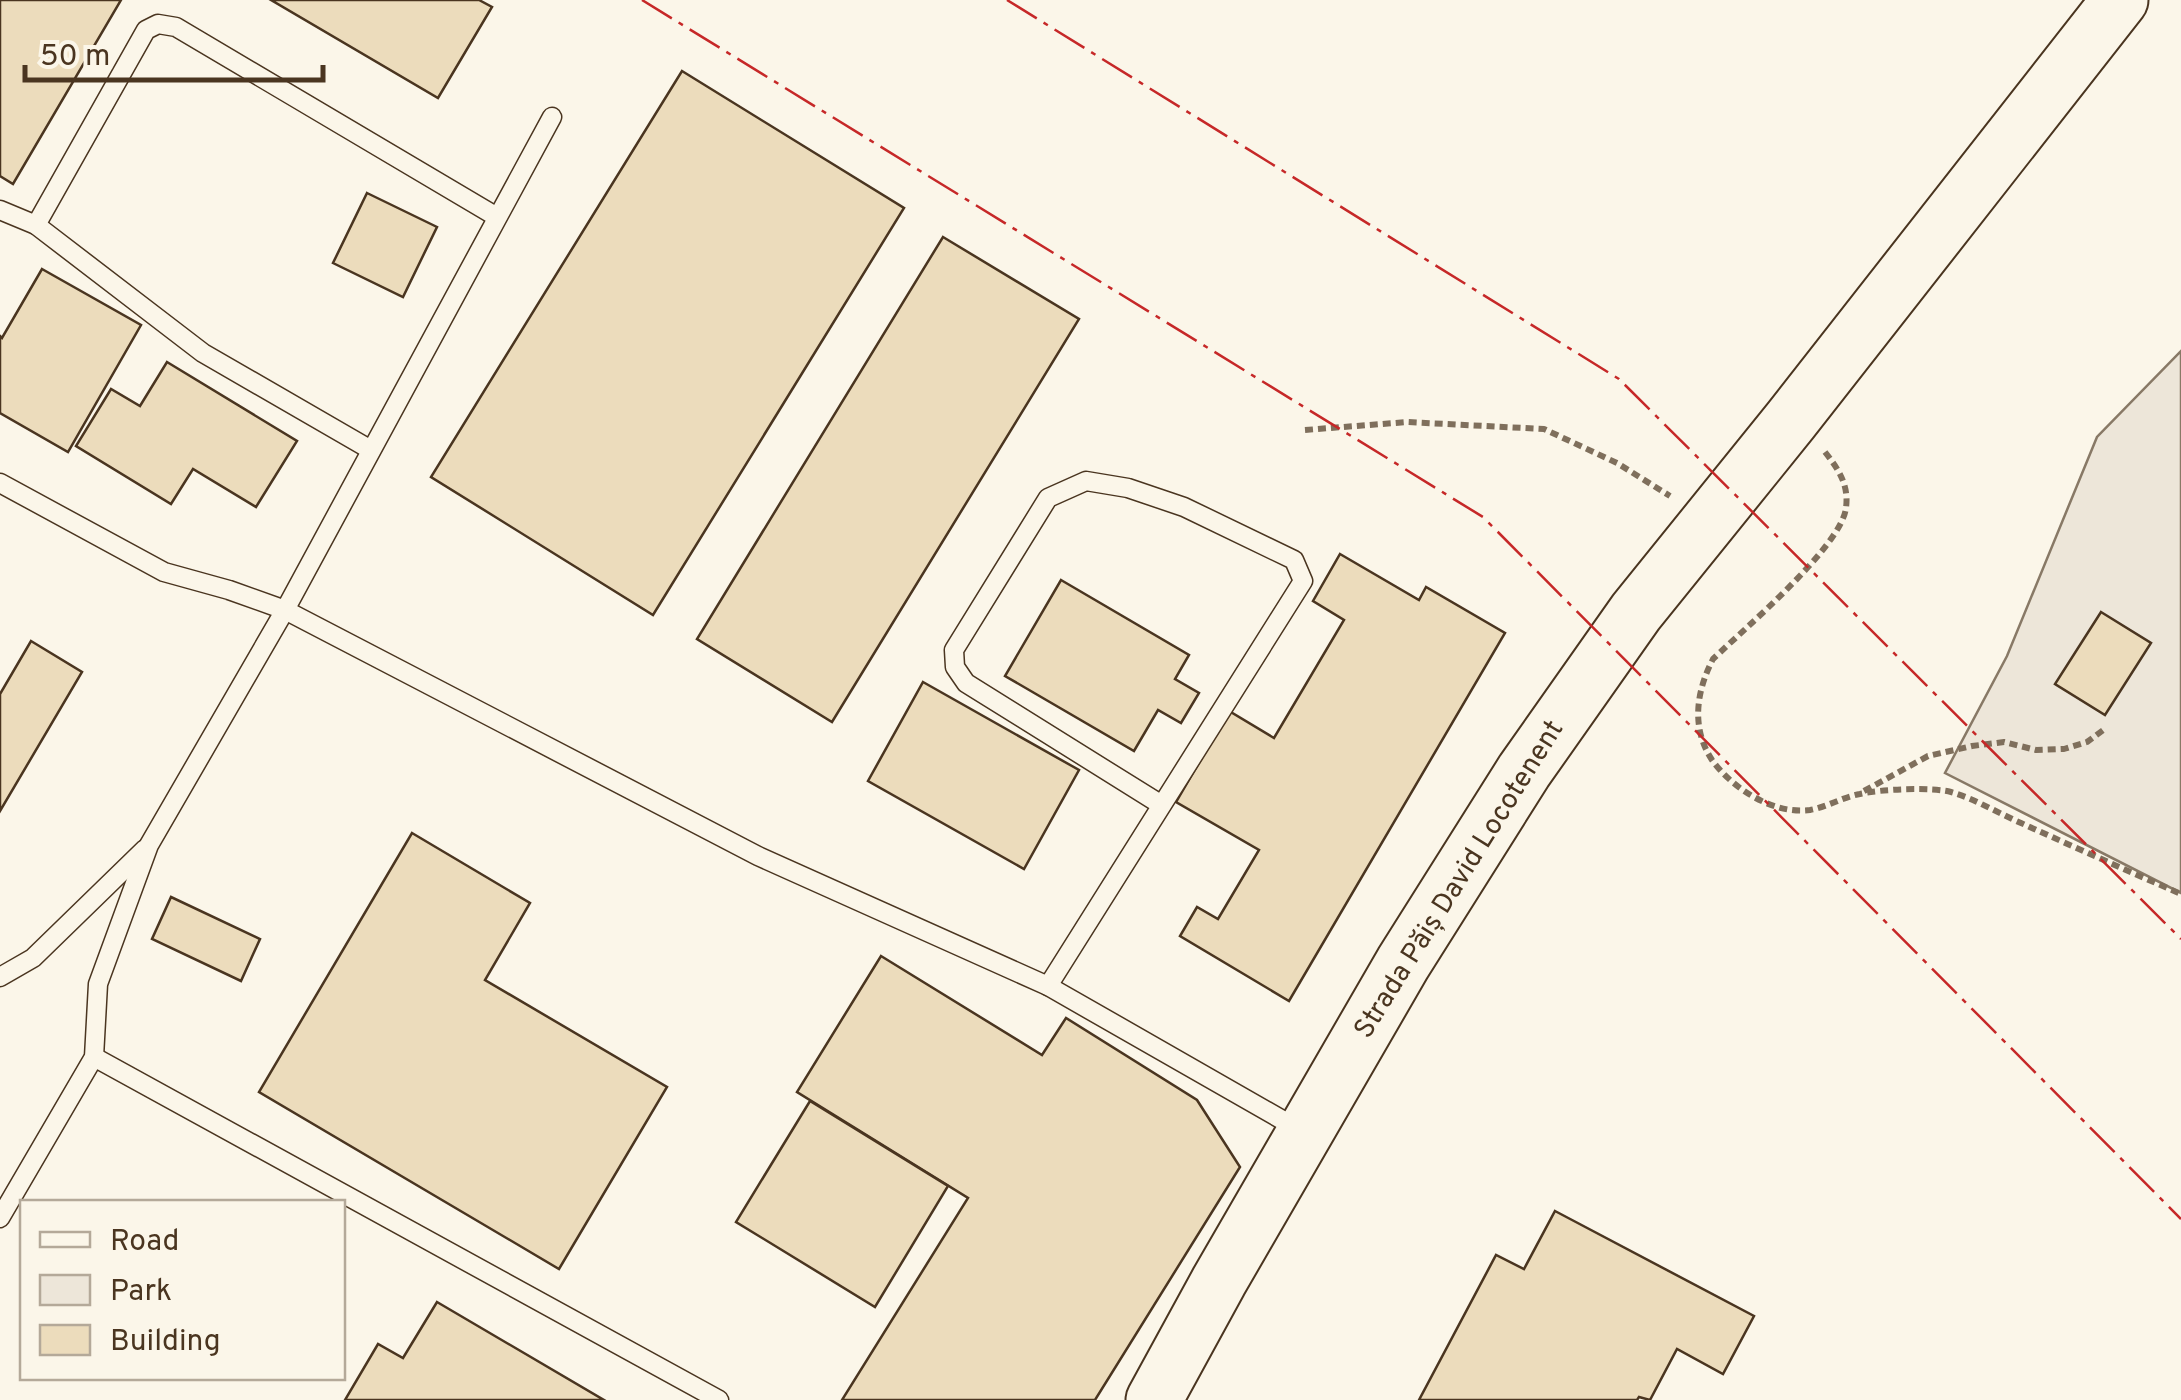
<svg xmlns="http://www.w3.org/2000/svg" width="2181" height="1400" font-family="Overpass,sans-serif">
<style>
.green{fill:#ede6d9;stroke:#887966;stroke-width:2.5}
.building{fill:#ecdcbc;stroke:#4a3520;stroke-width:2.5}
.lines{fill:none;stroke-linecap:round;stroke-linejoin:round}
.lane-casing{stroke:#4a3520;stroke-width:21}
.primary-casing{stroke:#4a3520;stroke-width:59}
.path{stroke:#7f6f5c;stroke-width:6;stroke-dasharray:8 5;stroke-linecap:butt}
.lane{stroke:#fbf6e9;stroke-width:18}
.primary{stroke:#fbf6e9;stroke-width:55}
.power{stroke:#c62828;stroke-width:2.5;stroke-dasharray:35 8 5 8;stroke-linecap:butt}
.labels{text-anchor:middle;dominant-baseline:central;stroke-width:8;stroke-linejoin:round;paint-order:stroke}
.street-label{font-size:28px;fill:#4a3520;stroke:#fbf6e9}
</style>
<rect width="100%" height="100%" fill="#fbf6e9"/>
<!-- green -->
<polygon class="green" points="2181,351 2181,893 1945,773 2007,656 2097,437"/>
<!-- building -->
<g class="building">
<polygon points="0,0 121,0 13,184 0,176"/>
<polygon points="271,0 479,0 492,7 438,98"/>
<polygon points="682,71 904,208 653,615 431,477"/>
<polygon points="367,193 437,227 403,297 333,263"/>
<polygon points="943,237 1079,319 832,722 697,639"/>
<polygon points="42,269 141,325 68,452 0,413 0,336 2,338"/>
<polygon points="167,362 297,441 256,507 193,469 171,504 76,446 111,389 140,406"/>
<polygon points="1340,554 1419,600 1426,587 1505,633 1289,1001 1180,936 1197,907 1218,919 1259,850 1176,802 1229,711 1274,738 1344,620 1313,601"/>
<polygon points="1061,580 1189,655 1175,679 1199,693 1181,723 1158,710 1134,751 1005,676"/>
<polygon points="2101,612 2151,643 2105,715 2055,684"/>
<polygon points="31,641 82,672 0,811 0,694"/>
<polygon points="923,682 1079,770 1024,869 868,781"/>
<polygon points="412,833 530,903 485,980 667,1087 559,1269 259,1092"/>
<polygon points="171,897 260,939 241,981 152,939"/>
<polygon points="881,956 1042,1055 1066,1018 1197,1100 1240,1167 1095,1400 842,1400 968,1198 797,1092"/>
<polygon points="810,1101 948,1186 875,1307 736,1222"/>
<polygon points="1555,1211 1754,1316 1723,1374 1677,1349 1650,1400 1639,1397 1637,1400 1419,1400 1496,1255 1524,1269"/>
<polygon points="437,1302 604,1400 345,1400 378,1344 403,1358"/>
</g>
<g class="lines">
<defs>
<g id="lane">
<polyline points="0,210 36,225 203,353 371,450"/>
<polyline points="36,225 146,30 158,24 176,27 497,217"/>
<polyline points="0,483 164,572 229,590 285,610 758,856 1048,986 1300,1130"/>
<polyline points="0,977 33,958 145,849"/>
<polyline points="1048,986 1303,581 1294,560 1184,507 1128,488 1086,481 1048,498 954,650 955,667 966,683 1160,804"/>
<polyline points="94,1057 719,1400"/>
<polyline points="0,1218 94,1057 98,984 149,845 285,610 552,117"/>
</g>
<polyline id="primary" points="1154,1400 1219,1281 1403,963 1524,771 1636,612 1791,420 2120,0"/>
</defs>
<!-- lane casing -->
<use href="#lane" class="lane-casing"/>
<!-- primary casing -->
<use href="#primary" class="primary-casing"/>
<!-- path -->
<g class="path">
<polyline points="1305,430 1407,422 1544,429 1617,463 1670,496"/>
<path d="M1825,452C1839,470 1849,485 1846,508C1841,547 1744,629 1713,659C1696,692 1691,728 1712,760C1732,788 1773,815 1810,810C1827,807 1843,797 1860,794C1880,789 1933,787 1951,792C1975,799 1998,813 2021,823C2074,847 2128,871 2181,894"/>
<polyline points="1864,791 1928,756 1972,746 2004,742 2036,750 2064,749 2087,742 2106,728"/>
</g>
<!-- lane -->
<use href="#lane" class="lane"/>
<!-- primary -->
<use href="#primary" class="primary"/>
<!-- power -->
<g class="power">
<polyline points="642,0 1483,517 2181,1219"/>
<polyline points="1007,0 1619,379 2181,939"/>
</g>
</g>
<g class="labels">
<!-- street labels -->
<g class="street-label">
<text transform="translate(1460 880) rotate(-58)">Strada Păiș David Locotenent</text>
</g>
</g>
<!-- legend -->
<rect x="20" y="1200" width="325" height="180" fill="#fbf6e9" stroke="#b4a999" stroke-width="2.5"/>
<rect x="40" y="1232" width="50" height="15" fill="#fbf6e9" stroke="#b4a999" stroke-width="2.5"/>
<text x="110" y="1250" font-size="30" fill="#4a3520">Road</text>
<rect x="40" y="1275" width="50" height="30" fill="#ede6d9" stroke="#b4a999" stroke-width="2.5"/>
<text x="110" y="1300" font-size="30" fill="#4a3520">Park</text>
<rect x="40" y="1325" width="50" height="30" fill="#ecdcbc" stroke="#b4a999" stroke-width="2.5"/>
<text x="110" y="1350" font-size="30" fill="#4a3520">Building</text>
<!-- scale -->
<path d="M25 65v15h298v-15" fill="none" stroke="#4a3520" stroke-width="5"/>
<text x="40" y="65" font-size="30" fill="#4a3520" stroke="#fbf6e9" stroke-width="8" paint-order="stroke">50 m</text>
</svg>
